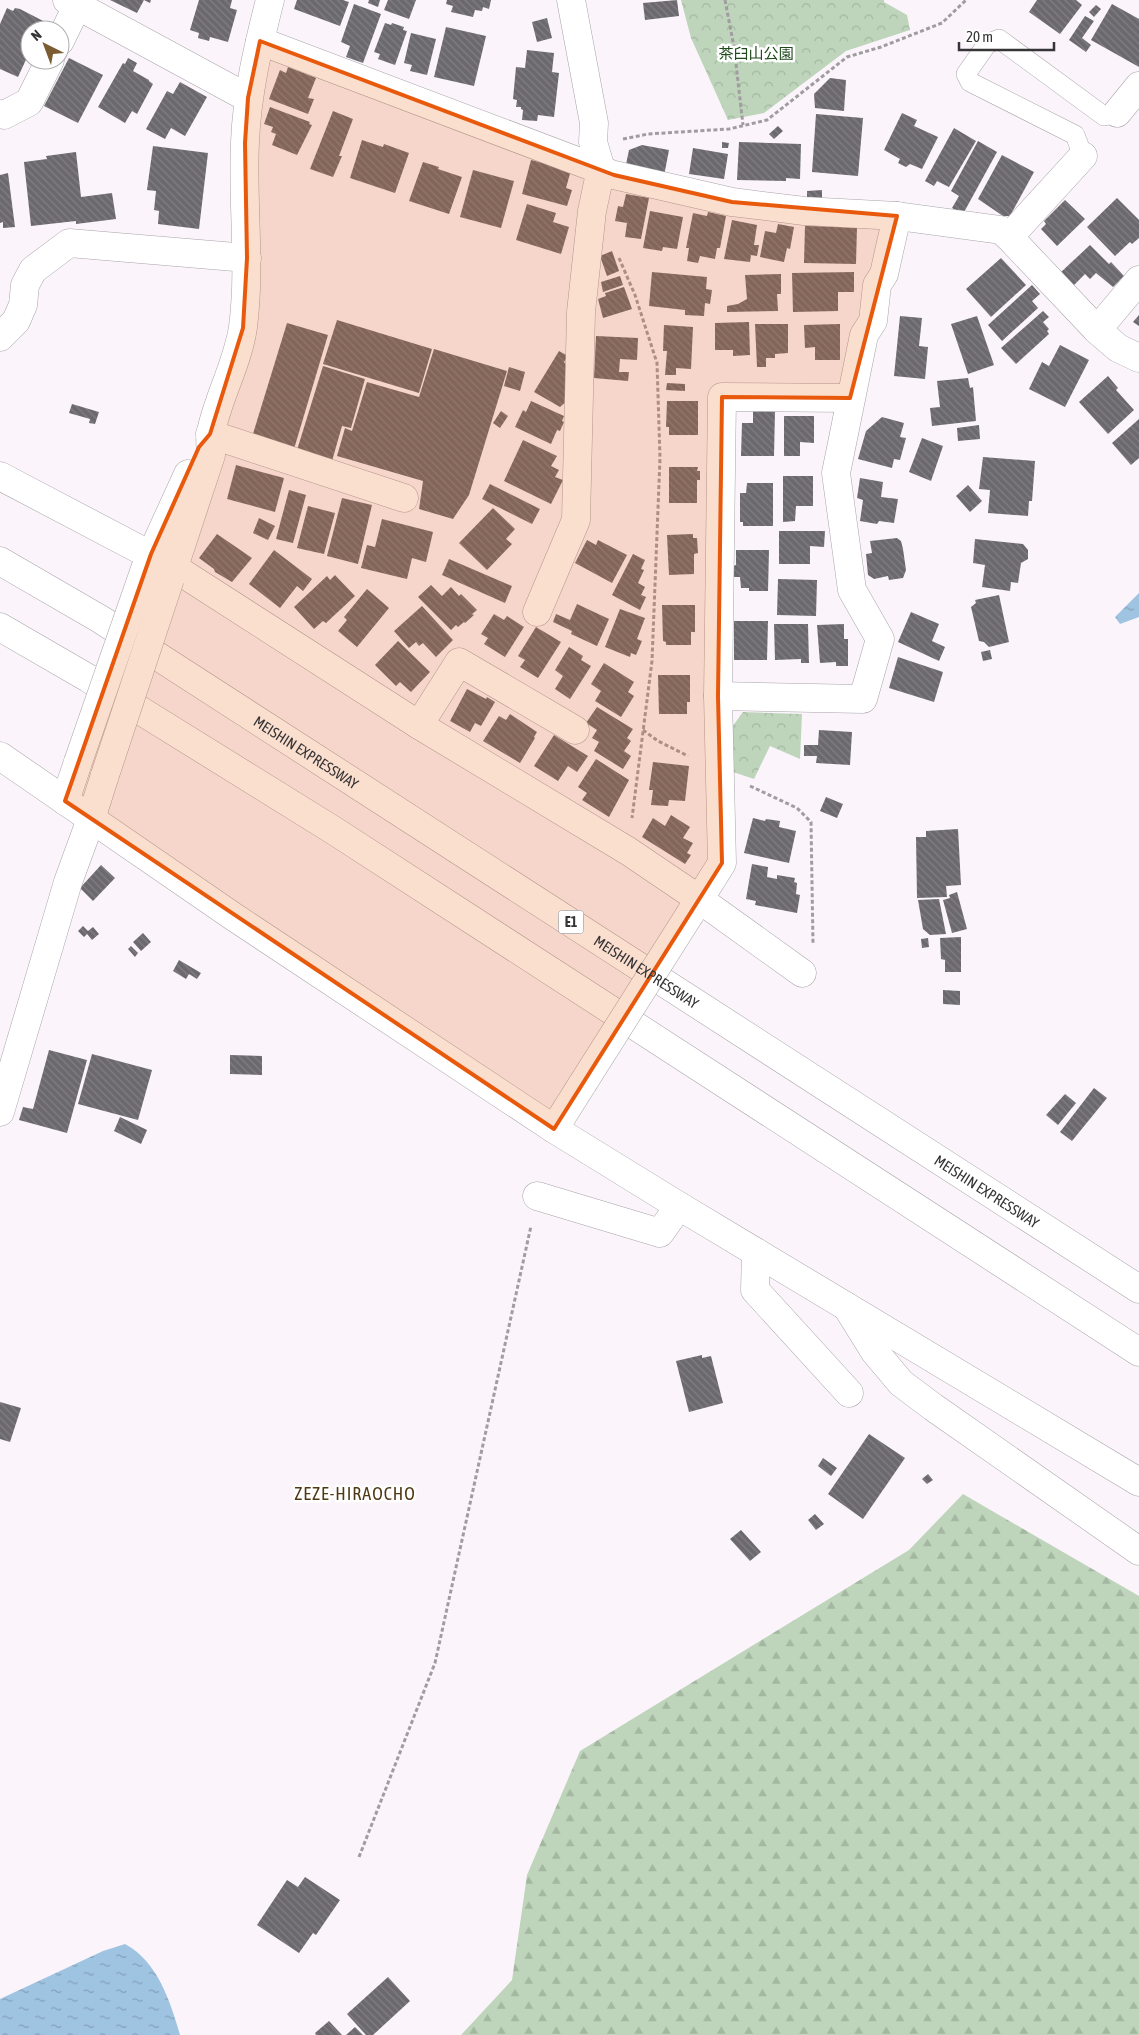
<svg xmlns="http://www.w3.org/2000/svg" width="1139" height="2035" font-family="'Asap Condensed','Noto Sans JP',sans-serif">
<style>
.forest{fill:url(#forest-firs)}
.park{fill:url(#park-crowns)}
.water{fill:url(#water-ripples)}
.building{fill:url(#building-back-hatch)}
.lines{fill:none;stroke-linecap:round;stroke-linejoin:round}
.service-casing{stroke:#a9a4a9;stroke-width:20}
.minor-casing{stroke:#a9a4a9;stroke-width:29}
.tertiary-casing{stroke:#a9a4a9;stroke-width:29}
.motorway-casing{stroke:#a9a4a9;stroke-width:29}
.path{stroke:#a09ca0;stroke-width:3;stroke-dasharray:4 2.5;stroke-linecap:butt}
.service{stroke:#fff;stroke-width:19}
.minor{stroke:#fff;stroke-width:28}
.tertiary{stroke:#fff;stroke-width:28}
.motorway{stroke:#fff;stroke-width:28}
.minor-bridge-casing{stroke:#a9a4a9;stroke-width:29;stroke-linecap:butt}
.tertiary-bridge-casing{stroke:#a9a4a9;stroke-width:29;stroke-linecap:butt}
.minor-bridge{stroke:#fff;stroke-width:28}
.tertiary-bridge{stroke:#fff;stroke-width:28}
.marked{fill:#e8590c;fill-opacity:0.2;stroke:#e8590c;stroke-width:4;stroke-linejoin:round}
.labels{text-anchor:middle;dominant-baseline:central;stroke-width:5;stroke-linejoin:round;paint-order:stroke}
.shield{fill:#fff;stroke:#727172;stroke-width:1}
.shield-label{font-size:14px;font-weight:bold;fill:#363436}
.park-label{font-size:15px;fill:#1d491b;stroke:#fff}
.street-label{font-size:15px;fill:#363436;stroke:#fff}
.quarter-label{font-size:18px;letter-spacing:1px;fill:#503815;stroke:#fff}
</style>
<defs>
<pattern id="forest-firs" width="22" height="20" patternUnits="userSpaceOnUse" patternTransform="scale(1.25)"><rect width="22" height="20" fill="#bed5bb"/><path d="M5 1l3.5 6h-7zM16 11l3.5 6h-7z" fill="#a4b7a1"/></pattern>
<pattern id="park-crowns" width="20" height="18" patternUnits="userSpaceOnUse" patternTransform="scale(1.25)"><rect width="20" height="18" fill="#bed5bb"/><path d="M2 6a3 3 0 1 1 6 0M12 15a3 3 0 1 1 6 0" fill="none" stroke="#a4b7a1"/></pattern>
<pattern id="water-ripples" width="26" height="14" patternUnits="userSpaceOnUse" patternTransform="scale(1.25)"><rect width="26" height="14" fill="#9fc4e2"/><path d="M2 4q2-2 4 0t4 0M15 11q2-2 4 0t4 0" fill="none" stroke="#82a0b8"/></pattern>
<pattern id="building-back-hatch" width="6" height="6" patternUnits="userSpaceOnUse" patternTransform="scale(1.25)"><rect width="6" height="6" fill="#6b696e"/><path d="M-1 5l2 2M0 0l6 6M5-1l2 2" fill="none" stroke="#817f83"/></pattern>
</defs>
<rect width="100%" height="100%" fill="#fbf5fb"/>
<!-- forest -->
<polygon class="forest" points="963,1494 1139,1596 1139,2035 461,2035 512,1980 527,1875 580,1751 909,1550"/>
<!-- park -->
<g class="park">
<polygon points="681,0 884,0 884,2 907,15 910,30 846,51 764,113 728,120 691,38"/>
<polygon points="743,712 802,714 800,759 770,746 754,779 733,772 732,727"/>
</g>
<!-- water -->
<g class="water">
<polygon points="1139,593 1139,617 1120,624 1115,617"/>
<path d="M125,1944C158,1962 170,2001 180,2035H0V1999L103,1951Z"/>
</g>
<!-- building -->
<g class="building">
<polygon points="110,0 151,0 150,3 144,0 137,13"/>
<polygon points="199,0 232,0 230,8 237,10 228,42 210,37 209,41 198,38 199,33 190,30"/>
<polygon points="297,0 343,0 349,2 340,26 294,9"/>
<polygon points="369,0 380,0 378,7 368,3"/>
<polygon points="388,0 416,0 409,19 384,10"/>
<polygon points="447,0 491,0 489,9 483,7 482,11 475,10 473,17 451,12 453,6 446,4"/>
<polygon points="677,0 679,16 645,20 643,3"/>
<polygon points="1037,0 1076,0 1082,5 1060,34 1029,12"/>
<polygon points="354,4 381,14 363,63 346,57 350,46 341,42"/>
<polygon points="1112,4 1139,19 1139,67 1091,40"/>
<polygon points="1096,5 1101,9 1094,17 1089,12"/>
<polygon points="7,8 13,11 15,8 20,9 49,24 46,30 30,30 30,51 18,77 0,69 0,24"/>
<polygon points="1085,16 1094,21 1082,38 1091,45 1086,52 1069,40"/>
<polygon points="547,18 552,38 537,42 532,22"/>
<polygon points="385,23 391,25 392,23 404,27 403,30 407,31 395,65 378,59 380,54 374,52"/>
<polygon points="446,27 486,36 474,86 434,77"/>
<polygon points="411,33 436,39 427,75 410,71 412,65 404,63"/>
<polygon points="527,50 554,53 552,72 559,73 554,117 538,115 537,121 522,120 523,110 521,109 521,107 516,107 517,100 513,99 516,67 525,68"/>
<polygon points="69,58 103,75 78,123 44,106"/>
<polygon points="128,58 137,63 133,71 149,80 149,81 153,84 137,114 132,111 125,123 98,107 123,63 125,64"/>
<polygon points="288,67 316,78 308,98 314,99 308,114 269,99 280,70 286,73"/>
<polygon points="830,78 846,80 844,111 815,108 814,94"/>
<polygon points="180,82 207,97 185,136 171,128 165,139 146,129 167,91 173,94"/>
<polygon points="270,107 310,122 309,124 312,125 297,155 272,145 276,134 271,132 273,127 264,124"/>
<polygon points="333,111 353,119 339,156 342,156 333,177 310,169"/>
<polygon points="902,113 917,120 914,126 938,137 922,169 910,164 906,167 898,163 900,159 884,150"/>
<polygon points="816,114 863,118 858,176 812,172"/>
<polygon points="778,126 783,131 774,139 769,134"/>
<polygon points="954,128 976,141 949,187 937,181 934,186 925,181"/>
<polygon points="362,140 383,147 384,144 409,153 395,193 350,178"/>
<polygon points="978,141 997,152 963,214 952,208 959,196 951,191"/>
<polygon points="722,142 729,143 728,148 722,148"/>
<polygon points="739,142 801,144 800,179 786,178 786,181 737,180"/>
<polygon points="642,145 669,150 664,176 625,169 629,150"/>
<polygon points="153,146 208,153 199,229 158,224 159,211 154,210 156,191 147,190"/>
<polygon points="693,148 728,154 724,179 689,174"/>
<polygon points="76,152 81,197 112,193 116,219 76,224 76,221 31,226 24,162 47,159 46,156"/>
<polygon points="1002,155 1034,172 1010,216 1003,216 978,199"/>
<polygon points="531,160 571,170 566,188 572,190 567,206 522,194"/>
<polygon points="423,162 439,167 438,169 462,177 449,214 409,201"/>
<polygon points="473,170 514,181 501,228 460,217"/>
<polygon points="8,173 15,227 3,228 3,222 0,223 0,175"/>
<polygon points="822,190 822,199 807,199 807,191"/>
<polygon points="626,194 649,198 641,239 625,237 627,223 615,221 618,206 623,207"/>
<polygon points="1117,198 1139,220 1139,238 1132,244 1130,242 1115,256 1087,227"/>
<polygon points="1065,200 1085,219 1057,246 1041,229 1046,224 1044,221"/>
<polygon points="527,204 556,213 553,222 569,227 561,254 516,240"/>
<polygon points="650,211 683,217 677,249 663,247 662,251 643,248"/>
<polygon points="708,212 726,216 720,248 717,248 715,259 700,256 698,263 687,261 689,248 686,248 693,213 707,216"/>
<polygon points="732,220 757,225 754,245 759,245 757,256 751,255 750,262 724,259"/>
<polygon points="778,224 794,227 790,249 787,248 784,262 760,257 765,231 776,233"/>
<polygon points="805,226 857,227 856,264 804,263"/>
<polygon points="1090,245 1109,264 1111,262 1124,276 1113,287 1096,273 1090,279 1085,274 1073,286 1060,273"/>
<polygon points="612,251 619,271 607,276 600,256"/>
<polygon points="1001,258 1026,285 991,317 966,289"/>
<polygon points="652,272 707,277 706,289 712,290 710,304 705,303 704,316 685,315 685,310 649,306"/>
<polygon points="854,272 854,292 838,292 838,311 793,312 792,273"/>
<polygon points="781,274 781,294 777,294 778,311 727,312 727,306 738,304 747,299 745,275"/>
<polygon points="620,276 623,285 603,292 601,282"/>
<polygon points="1032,285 1040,294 1032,301 1038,308 1002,341 988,325"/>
<polygon points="624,287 632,309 603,318 598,299 606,296 605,293"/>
<polygon points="1043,311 1049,317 1043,322 1049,329 1047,331 1049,334 1016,364 1001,348"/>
<polygon points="1139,315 1139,326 1133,322"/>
<polygon points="900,316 922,318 919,346 928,347 925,379 894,376"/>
<polygon points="977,316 994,365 968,374 951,324"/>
<polygon points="337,320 432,349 419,393 323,364"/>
<polygon points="749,322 750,355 733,356 733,350 715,350 715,323"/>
<polygon points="287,323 328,335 294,449 252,437"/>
<polygon points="755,324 788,324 788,353 775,354 775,358 766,358 766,367 757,367"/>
<polygon points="840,324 840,360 815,360 815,347 805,348 804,325"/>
<polygon points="664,325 693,327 691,369 676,368 676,375 665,375 667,351 663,351"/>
<polygon points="596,336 638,338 637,360 620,359 619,372 629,372 628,381 594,378"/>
<polygon points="1060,345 1089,360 1065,407 1029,389 1042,362 1049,366"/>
<polygon points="434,349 507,371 469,495 453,519 419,509 423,481 337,456 345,428 352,431 367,382 419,397"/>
<polygon points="559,351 568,356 564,362 569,369 568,400 560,407 534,392"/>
<polygon points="323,366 365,379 351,428 342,426 332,461 297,450"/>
<polygon points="509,367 525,372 520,391 504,386"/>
<polygon points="1108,376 1118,388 1116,390 1134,410 1108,434 1079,402"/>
<polygon points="968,378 970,388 973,387 976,421 932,426 930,408 940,407 937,381"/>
<polygon points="667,383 685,384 685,391 666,390"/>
<polygon points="531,401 564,416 562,421 564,422 560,431 557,430 551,444 515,427 523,410 526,412"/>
<polygon points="667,401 698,401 698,435 669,435 669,427 666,427"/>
<polygon points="72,404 99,412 95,424 89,423 90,419 69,413"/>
<polygon points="501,411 508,416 500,428 493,423"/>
<polygon points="753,411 775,411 774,456 741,456 742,423 753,423"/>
<polygon points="784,416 814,416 814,443 800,442 800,456 784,456"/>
<polygon points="882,417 904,423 900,437 906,438 900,460 894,459 892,468 858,459 866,431"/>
<polygon points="1139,419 1139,458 1131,465 1112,443"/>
<polygon points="979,425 980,439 958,441 957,428"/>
<polygon points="922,438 943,446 931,481 909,472"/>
<polygon points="523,440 557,456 551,466 559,470 555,477 563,480 551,504 504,481"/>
<polygon points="983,457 1035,461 1032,501 1029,501 1028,516 988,513 990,490 979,489"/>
<polygon points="236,465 284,478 275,512 227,499"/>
<polygon points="669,467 698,467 697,471 700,471 700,480 697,480 697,503 669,503"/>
<polygon points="783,476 813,476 813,506 796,506 795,521 783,522"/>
<polygon points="860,478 883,482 881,497 898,499 894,523 879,521 877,524 860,521 863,500 857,498"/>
<polygon points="747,483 773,483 773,526 743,526 743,522 740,522 740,493 746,493"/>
<polygon points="490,484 540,509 532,524 482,499"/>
<polygon points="968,485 982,501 970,512 956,496"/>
<polygon points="289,490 306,495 293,543 276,539"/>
<polygon points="342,498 372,505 358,564 327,556"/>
<polygon points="308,506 335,513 324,554 297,548"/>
<polygon points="493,508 515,529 506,539 512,544 487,570 459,543"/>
<polygon points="259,518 275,526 268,540 253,533"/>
<polygon points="382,519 433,532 426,562 412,558 407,579 361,568 367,545 375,547"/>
<polygon points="779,531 825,531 824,547 810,546 810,564 779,564"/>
<polygon points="217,534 252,558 232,582 215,572 214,569 199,558"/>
<polygon points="693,534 693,538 697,538 698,553 694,554 694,574 669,575 667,535"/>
<polygon points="897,538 901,541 903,549 906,570 903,578 889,580 888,576 874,579 868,575 866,554 872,553 870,541"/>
<polygon points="975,539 1023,544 1028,550 1028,559 1021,563 1018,583 1011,582 1010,591 982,587 985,565 973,563"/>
<polygon points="587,540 596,545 598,540 627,555 612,583 575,563"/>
<polygon points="274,550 312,579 303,591 297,586 280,608 249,584"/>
<polygon points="736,550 769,550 768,591 749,591 749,588 741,588 740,577 733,577 733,566 736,565"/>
<polygon points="633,554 645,560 641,569 644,570 638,583 645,587 641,595 646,597 640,610 612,595"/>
<polygon points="449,559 512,586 505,603 442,575"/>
<polygon points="335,575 355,596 326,623 323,621 314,629 294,607 327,576 330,580"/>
<polygon points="778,579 817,580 816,616 777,615"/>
<polygon points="431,585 442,596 451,587 459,596 461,594 477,610 472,614 474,615 465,623 464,622 458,627 456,625 451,630 418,597"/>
<polygon points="367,589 389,608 357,647 338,631 347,620 344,617"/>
<polygon points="999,595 1009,642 989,647 984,642 979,641 971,607 976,603 975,600"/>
<polygon points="577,604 609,619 597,646 571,634 572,631 553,622 556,614 570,620"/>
<polygon points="662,605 695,605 695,632 691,632 691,645 666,645 666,642 663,641"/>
<polygon points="422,606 453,640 436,657 423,643 419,646 416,642 409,648 394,631"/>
<polygon points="620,609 645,618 637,639 642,641 636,655 631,653 630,657 605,647"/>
<polygon points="911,612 939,624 932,641 945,647 939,661 898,642"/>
<polygon points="494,614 504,620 507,616 524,627 505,657 484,644 488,638 481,634"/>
<polygon points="734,621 768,621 767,660 734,660"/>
<polygon points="774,624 808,624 809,663 801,663 801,659 775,660"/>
<polygon points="844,624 844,639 848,639 848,666 836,666 836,662 820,663 817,625"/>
<polygon points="536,627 561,642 538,678 520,667 525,660 518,656"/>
<polygon points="398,641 430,672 411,692 400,682 396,686 375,665"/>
<polygon points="569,647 583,656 581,660 591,666 570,699 555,689 563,676 555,670"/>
<polygon points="990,650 992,659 983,661 981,652"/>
<polygon points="898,657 943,672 934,702 889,688"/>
<polygon points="604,663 634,682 628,692 634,696 621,717 595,701 601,691 591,684"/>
<polygon points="658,675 690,675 690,702 687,702 687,714 659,714"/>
<polygon points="467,689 486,699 487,697 495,702 481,726 475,723 470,732 450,721"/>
<polygon points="597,707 633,729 627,738 631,741 624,751 631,756 623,769 594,751 599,742 592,738 597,730 586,723"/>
<polygon points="510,714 537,732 534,737 535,738 520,763 483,741 499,716 506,720"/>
<polygon points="819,730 852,732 850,765 816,763 817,756 804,756 804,745 818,745"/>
<polygon points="554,735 588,756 577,772 568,766 558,781 534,766"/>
<polygon points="596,759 629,780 609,817 582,800 587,793 578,787"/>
<polygon points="653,762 689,766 685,801 669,800 668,806 651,805 653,790 649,790"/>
<polygon points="826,797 843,804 837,818 820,811"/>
<polygon points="671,815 690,827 683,838 693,843 687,853 691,855 685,864 642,837 653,818 665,826"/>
<polygon points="753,818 765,821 766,819 780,821 779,827 796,831 789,863 744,853"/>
<polygon points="958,829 961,885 946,886 947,897 917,898 916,837 926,837 926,831"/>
<polygon points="752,864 768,867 767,877 777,879 777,875 795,878 794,882 797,883 796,894 800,895 797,913 755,905 756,901 746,899"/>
<polygon points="101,865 115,878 93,901 80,888"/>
<polygon points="957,892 967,929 952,933 943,900 950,898 949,895"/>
<polygon points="939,899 946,934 930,935 923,929 918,900"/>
<polygon points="83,926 88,931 93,927 99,934 92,940 87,934 84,937 78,931"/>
<polygon points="143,933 151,942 141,951 133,942"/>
<polygon points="961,937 961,972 945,972 945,960 941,959 940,938"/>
<polygon points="928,938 929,947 922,948 921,939"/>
<polygon points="131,946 138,953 135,957 128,949"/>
<polygon points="179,960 201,973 197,979 189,974 186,979 173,971"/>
<polygon points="943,990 960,991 960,1005 943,1004"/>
<polygon points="49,1050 87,1060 67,1133 19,1120 23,1107 33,1109"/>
<polygon points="92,1054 152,1070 138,1120 78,1104"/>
<polygon points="230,1055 262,1056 262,1075 230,1074"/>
<polygon points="1094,1088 1107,1098 1072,1141 1060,1132"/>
<polygon points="1065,1094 1076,1103 1058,1125 1046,1115"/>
<polygon points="120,1117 147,1130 141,1144 114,1131"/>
<polygon points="702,1355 702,1358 711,1356 723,1403 689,1412 676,1361"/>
<polygon points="0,1402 21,1408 10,1442 0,1439"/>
<polygon points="869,1434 905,1458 863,1519 828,1494"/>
<polygon points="823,1458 837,1468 831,1476 818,1466"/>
<polygon points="928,1474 933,1480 927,1484 922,1479"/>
<polygon points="815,1514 824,1524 816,1530 808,1520"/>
<polygon points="741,1530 761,1552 750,1561 730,1539"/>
<polygon points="305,1877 340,1900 316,1935 313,1933 299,1953 257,1925 287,1880 298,1887"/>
<polygon points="388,1977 410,2001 373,2035 366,2035 347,2014"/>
<polygon points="329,2021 342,2035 316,2035 315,2033"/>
<polygon points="355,2027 363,2035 346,2035"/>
</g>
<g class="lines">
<defs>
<polyline id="service" points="1083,156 1075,135 970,82 966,74 987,44 999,39 1104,116 1117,113"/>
<g id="minor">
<polyline points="67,0 248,98"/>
<polyline points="60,41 77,6"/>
<polyline points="260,41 614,175 732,202 804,211 897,216 1001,230 1009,237 1083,156"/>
<polyline points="1117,113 1139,86"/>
<polyline points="0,114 4,115 29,102 50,60"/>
<polyline points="1009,237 1097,330 1118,348 1139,358"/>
<polyline points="1097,330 1139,280"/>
<polyline points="0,337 16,321 23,305 25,285 33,270 69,243 247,258"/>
<polyline points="210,434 404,498"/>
<polyline points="0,476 173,567 419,725 628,851 699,899 802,973"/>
<polyline points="537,612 576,520 581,312 592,211 601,169 593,142 594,123 571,0"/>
<polyline points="718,696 863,699 880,639 852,590 836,473 864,335 873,321 877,285 884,274 897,216"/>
<polyline points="419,725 459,662 575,730"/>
<polyline points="690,914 722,863 718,696 722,397 850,398"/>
<polyline points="0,1112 68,882 91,819"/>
<polyline points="554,1129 583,1083"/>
<polyline points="537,1196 660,1233 679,1206"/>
<polyline points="756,1252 755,1290 849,1393"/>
<polyline points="847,1307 875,1352 901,1383 933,1407 1139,1551"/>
</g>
<g id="tertiary">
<polyline points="146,566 188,474"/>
<path d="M170,579L211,455C211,448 209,439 211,432C218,397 238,363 243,327C251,265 242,203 245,142C247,93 258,47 270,0"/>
<polyline points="0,756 234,917 554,1129 679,1206 1139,1482"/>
<polyline points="65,801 78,762"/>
<polyline points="91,819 105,775"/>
</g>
<g id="motorway">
<path id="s1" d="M0,561L100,619L1139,1289"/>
<polyline points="0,627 88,678 333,830 1139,1352"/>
</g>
</defs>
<!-- service casing -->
<use href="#service" class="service-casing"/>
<!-- minor casing -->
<use href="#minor" class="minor-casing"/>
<!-- tertiary casing -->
<use href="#tertiary" class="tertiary-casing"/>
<!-- motorway casing -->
<use href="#motorway" class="motorway-casing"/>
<!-- path -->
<g class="path">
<polyline points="725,0 734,47 743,125"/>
<polyline points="623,139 648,134 729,129 767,120 847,57 881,47 942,23 966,0"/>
<polyline points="619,258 635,295 657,363 660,458 652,661 632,818"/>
<polyline points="643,730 658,741 688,756"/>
<polyline points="750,786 797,808 811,822 813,944"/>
<polyline points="359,1857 435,1663 531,1226"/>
</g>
<!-- service -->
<use href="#service" class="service"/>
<!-- minor -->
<use href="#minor" class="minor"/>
<!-- tertiary -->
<use href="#tertiary" class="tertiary"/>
<!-- motorway -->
<use href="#motorway" class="motorway"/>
<defs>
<polyline id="minor-bridge" points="583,1083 690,914"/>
<g id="tertiary-bridge">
<polyline points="78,762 146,566"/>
<polyline points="105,775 170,579"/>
</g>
</defs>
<!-- minor-bridge casing -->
<use href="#minor-bridge" class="minor-bridge-casing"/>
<!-- tertiary-bridge casing -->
<use href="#tertiary-bridge" class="tertiary-bridge-casing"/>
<!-- minor-bridge -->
<use href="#minor-bridge" class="minor-bridge"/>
<!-- tertiary-bridge -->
<use href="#tertiary-bridge" class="tertiary-bridge"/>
</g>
<!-- marked area -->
<path class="marked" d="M260,41L614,175L732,202L897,216L850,398L722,397L718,696L722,863L554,1129L65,801L151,554L199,447L210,434L243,328L247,258L245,143L248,98Z"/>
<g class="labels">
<!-- shield labels -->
<rect class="shield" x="558.5" y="910.5" width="25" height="23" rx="4"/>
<g class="shield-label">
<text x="571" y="922">E1</text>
</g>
<!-- park labels -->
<g class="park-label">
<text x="756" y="53">茶臼山公園</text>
</g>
<!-- street labels -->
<g class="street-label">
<text stroke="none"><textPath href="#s1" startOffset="361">MEISHIN EXPRESSWAY</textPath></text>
<text stroke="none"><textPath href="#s1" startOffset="766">MEISHIN EXPRESSWAY</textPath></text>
<text stroke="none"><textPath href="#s1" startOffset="1171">MEISHIN EXPRESSWAY</textPath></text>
</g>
<!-- quarter labels -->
<g class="quarter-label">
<text x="355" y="1493">ZEZE-HIRAOCHO</text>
</g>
</g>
<!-- north arrow -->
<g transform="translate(45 45) rotate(318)"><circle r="24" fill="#ffffff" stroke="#afaeaf"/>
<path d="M0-4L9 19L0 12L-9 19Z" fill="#7c5d32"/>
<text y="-8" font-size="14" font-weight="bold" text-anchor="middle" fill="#363436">N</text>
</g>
<!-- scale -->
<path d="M959 42v8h95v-8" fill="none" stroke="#363436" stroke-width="2.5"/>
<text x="966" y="42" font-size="15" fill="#363436" stroke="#ffffff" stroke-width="4" paint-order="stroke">20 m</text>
</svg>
